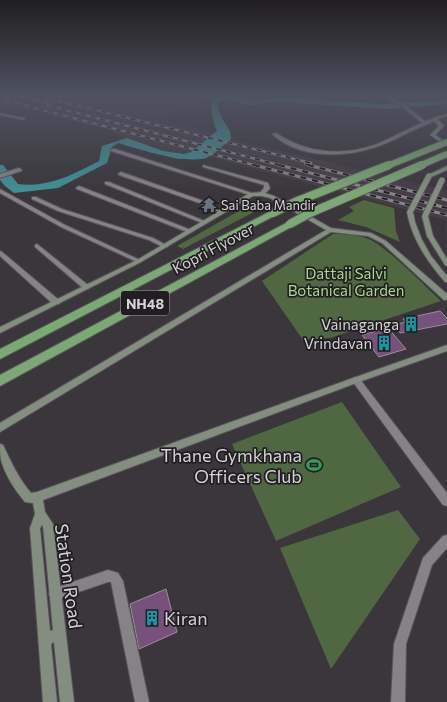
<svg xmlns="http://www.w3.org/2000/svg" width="447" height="702" font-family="Commissioner,sans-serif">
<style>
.built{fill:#453c46}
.green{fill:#4f6842}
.water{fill:#3e9297}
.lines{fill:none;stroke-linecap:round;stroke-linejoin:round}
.stream{stroke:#3e9297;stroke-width:2}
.building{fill:#77517c;stroke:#979197}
.street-casing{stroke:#585458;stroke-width:2}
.secondary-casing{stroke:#585458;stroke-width:2}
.highway-casing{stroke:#585458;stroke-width:2}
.street{fill:#878287;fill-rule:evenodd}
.secondary{fill:#838e81;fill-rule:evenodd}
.highway{fill:#7ba973;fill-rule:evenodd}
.rail-far1-casing{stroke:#888589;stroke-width:2.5}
.rail-casing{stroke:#888589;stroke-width:3}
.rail-far1{stroke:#201e20;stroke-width:1.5;stroke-dasharray:5;stroke-linecap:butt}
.rail{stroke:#201e20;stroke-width:2;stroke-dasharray:6;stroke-linecap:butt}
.secondary-bridge-casing{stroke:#585458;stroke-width:7;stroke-linecap:butt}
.highway-bridge-far1-casing{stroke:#585458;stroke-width:8;stroke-linecap:butt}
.highway-bridge-casing{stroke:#585458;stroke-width:10;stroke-linecap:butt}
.secondary-bridge{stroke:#838e81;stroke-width:5.5}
.highway-bridge-far1{stroke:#7ba973;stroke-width:6}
.highway-bridge{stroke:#7ba973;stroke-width:8}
.labels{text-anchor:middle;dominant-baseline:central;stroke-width:3.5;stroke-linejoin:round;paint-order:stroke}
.far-poi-label{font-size:13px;fill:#d6d3d6;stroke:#201e20;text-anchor:start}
.shield{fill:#201e20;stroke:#9f9d9f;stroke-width:1}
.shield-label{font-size:14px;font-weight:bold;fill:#d6d3d6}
.street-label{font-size:15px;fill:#d6d3d6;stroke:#201e20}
.park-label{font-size:15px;fill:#aadb91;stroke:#201e20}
.poi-label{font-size:15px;fill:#d6d3d6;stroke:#201e20;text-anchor:end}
.near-poi-label{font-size:18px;fill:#d6d3d6;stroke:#201e20;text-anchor:end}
.near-street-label{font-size:18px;fill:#d6d3d6;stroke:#201e20}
</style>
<rect width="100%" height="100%" fill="#3a363b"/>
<!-- built -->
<g class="built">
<polygon points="0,95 187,95 201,106 156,118 215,133 191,152 177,154 163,151 133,141 111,131 0,103"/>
<polygon points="231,139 447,190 447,243 445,220 209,157"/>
</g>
<!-- green -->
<g class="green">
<polygon points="364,200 394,208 396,231 400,242 366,227 338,220 354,211 349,207"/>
<polygon points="246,207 254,212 183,249 177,246"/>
<path d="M333,234C344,234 355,234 366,238C383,243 426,287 441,301L330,338L303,340L262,281Z"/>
<polygon points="342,402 401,487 276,541 232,444"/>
<polygon points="398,510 420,539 331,669 280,548"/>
</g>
<!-- water -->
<path class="water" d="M218,95H235L253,101L280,97L380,104L447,100V104L386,109L279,102L249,105L226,99L217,102L221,117L230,131L231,139C223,145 215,154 206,158C187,164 138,149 118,143L112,147L107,163L58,188L14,193L5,186L0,180V165H3L18,184C48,188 74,174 99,161L102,146L127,138L163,151L184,154L191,152L217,131C213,121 209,108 213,97Z"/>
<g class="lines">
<!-- stream -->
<polyline class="stream" points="149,151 179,158 184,157"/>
</g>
<!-- building -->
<g class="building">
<polygon points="440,311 447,318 447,324 400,333 394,325 405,322 403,319"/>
<polygon points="388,328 406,349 379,357 362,335"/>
<polygon points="166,589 177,632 139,649 130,604"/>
</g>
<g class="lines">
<defs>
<g id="street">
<path d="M379,95C397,95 412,111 425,121L435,118L437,119C430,124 420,127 412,131C401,136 389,143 376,147C343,158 299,159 272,134L276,133C306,153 342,157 377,144C392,138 407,129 422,123L400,105Z"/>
<polygon points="0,113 25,118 25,119 23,120 0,115"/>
<polygon points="111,149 115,149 255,194 250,195 111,151"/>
<polygon points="203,165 268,183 270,188 264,195 260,195 259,194 264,188 264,185 203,167"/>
<polygon points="19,168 22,170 21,171 0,178 0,174"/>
<polygon points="121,172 209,203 226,212 221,213 205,205 119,175 118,174"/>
<polygon points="105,182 109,182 207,222 206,223 202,223 105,184"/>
<polygon points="79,186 191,230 192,231 189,233 187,232 77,189 76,188"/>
<polygon points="0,189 65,225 142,261 141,262 137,262 61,227 0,193"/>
<polygon points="32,197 36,197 62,209 153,238 168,246 167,247 163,247 149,240 58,211 32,199"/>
<polygon points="37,244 88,285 89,287 88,289 84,289 35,247 35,245"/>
<polygon points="0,251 2,252 59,300 60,302 59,304 53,304 0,256"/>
<polygon points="356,377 359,378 447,493 447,506 443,505 353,382 352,380 353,378"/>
<polygon points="447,535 447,548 432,565 406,644 405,702 391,702 394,644 423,558 443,536"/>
<polygon points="108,570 118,573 123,581 149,702 135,702 111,582 108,582 55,600 51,598 49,594 51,590 55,588"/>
</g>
<g id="secondary">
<polygon points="447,114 447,116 438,119 444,126 435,135 447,143 447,146 430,135 439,126 433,120 433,118"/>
<polygon points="447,166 447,170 431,177 426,176"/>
<polygon points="250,193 262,192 274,196 331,228 371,233 386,241 447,294 447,300 444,300 382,243 368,236 331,232 0,432 0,423 326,230 270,198 262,196 253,196 141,262 0,333 0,327 137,260"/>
<path d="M410,210L413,212L415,222L422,240L431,256L447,276V282H445C427,261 412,239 407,212Z"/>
<polygon points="425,214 428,216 433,236 447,259 447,266 445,265 427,236 422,216"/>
<path d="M447,345V351L359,382L43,500L45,512L53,524L74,702H60L54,642L51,644L57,702H43L30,528L35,514L33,503L25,502C15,490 5,475 1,460C0,455 0,449 0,444L3,445C11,462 19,479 31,493L37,492L353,378ZM42,525L43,526L53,630L50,631L40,528Z"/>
</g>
<g id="highway">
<polygon points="273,210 276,211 276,215 0,359 0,349"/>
<polygon points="290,221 293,222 293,226 0,386 0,375"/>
</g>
</defs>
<!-- street casing -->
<use href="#street" class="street-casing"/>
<!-- secondary casing -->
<use href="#secondary" class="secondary-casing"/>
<!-- highway casing -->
<use href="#highway" class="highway-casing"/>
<!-- street -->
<use href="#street" class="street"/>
<!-- secondary -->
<use href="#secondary" class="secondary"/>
<!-- highway -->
<use href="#highway" class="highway"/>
<defs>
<g id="rail-far1">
<polyline points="19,95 48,103"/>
<polyline points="43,97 311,163"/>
<polyline points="0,99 258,166"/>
<polyline points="42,104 283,166"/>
<polyline points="305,164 312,166"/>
</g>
<g id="rail">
<polyline points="254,165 447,215"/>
<polyline points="279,165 447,208"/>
<polyline points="308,165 447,200"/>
</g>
</defs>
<!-- rail-far1 casing -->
<use href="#rail-far1" class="rail-far1-casing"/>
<!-- rail casing -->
<use href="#rail" class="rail-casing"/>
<!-- rail-far1 -->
<use href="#rail-far1" class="rail-far1"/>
<!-- rail -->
<use href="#rail" class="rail"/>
<defs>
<g id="secondary-bridge">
<polyline points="410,212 429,176"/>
<polyline points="425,216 442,180"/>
</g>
<g id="highway-bridge-far1">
<polyline points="387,166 447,142"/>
<polyline points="419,166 447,154"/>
</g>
<g id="highway-bridge">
<polyline points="273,213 295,202 389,165"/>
<polyline points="290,224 310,213 422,165"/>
</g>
</defs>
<!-- secondary-bridge casing -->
<use href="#secondary-bridge" class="secondary-bridge-casing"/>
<!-- highway-bridge-far1 casing -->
<use href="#highway-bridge-far1" class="highway-bridge-far1-casing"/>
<!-- highway-bridge casing -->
<use href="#highway-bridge" class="highway-bridge-casing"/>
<!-- secondary-bridge -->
<use href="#secondary-bridge" class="secondary-bridge"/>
<!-- highway-bridge-far1 -->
<use href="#highway-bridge-far1" class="highway-bridge-far1"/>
<!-- highway-bridge -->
<use href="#highway-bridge" class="highway-bridge"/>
</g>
<!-- sky -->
<linearGradient id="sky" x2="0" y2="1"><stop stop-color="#201e20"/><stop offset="0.49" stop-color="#4f5260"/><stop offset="1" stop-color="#4f5260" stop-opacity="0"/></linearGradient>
<rect width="447" height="194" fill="url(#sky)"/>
<!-- icons -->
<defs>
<symbol id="temple-bare" viewBox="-9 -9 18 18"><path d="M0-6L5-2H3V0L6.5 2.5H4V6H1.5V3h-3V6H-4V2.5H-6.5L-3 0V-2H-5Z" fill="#6b7280" stroke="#201e20" stroke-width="2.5" paint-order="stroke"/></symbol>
<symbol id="building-bare" viewBox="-9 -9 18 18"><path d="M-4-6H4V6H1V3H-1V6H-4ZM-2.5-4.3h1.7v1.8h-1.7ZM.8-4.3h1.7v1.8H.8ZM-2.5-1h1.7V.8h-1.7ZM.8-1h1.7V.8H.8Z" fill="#0f9aa8" stroke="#201e20" stroke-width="2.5" paint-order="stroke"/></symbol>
<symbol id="stadium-bare" viewBox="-9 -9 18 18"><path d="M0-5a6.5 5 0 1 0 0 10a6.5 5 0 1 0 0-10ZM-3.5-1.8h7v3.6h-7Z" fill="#2e9e5b" stroke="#201e20" stroke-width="2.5" paint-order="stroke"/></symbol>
</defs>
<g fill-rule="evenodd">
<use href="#temple-bare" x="198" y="194" width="22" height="22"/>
<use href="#building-bare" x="400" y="313" width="22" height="22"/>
<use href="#building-bare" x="373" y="332" width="22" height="22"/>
<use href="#stadium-bare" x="303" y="454" width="22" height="22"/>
<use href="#building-bare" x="141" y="607" width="22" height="22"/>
</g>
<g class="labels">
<!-- far-poi labels -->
<g class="far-poi-label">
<text x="221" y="205">Sai Baba Mandir</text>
</g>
<!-- shield labels -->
<rect class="shield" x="121" y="291" width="48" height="24" rx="3"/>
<g class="shield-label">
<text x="145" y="303">NH48</text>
</g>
<!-- street labels -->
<g class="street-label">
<text transform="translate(213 248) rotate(-28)">Kopri Flyover</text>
</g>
<!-- park labels -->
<g class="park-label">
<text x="346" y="273">Dattaji Salvi<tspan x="346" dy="17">Botanical Garden</tspan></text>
</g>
<!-- poi labels -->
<g class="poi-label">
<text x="399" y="324">Vainaganga</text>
<text x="372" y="343">Vrindavan</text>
</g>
<!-- near-poi labels -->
<g class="near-poi-label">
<text x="302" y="455">Thane Gymkhana<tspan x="302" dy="21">Officers Club</tspan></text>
<text x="164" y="618" text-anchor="start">Kiran</text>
</g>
<!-- near-street labels -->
<g class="near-street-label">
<text transform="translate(69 576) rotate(82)">Station Road</text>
</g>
</g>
</svg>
